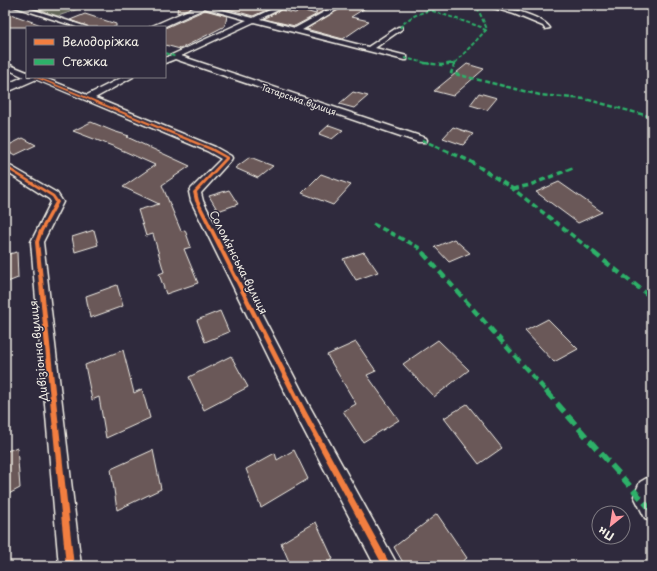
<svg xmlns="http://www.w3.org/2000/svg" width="657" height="571" font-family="'Playpen Sans',sans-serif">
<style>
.green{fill:#626658;stroke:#abaca0}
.building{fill:#6b5858;stroke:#f4f1e8}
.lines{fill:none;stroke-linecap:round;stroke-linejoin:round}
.street-casing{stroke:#f4f1e8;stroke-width:3}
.secondary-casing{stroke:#f4f1e8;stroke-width:3}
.street{fill:#2f2a3d;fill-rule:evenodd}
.secondary{fill:#2f2a3d;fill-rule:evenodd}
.quiet-far4{stroke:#2db169;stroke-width:2;stroke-dasharray:4 2;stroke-linecap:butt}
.quiet-far3{stroke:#2db169;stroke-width:2.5;stroke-dasharray:5 2.5;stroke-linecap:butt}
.quiet-far2{stroke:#2db169;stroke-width:3.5;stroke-dasharray:6 3.5;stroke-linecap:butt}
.quiet-far1{stroke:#2db169;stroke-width:4.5;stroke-dasharray:8 4.5;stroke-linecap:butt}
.quiet{stroke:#2db169;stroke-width:5.5;stroke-dasharray:11 5.5;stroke-linecap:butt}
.cycleway-casing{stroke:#2f2a3d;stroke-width:3}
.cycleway{fill:#f27e40;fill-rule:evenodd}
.labels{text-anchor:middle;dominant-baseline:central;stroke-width:3;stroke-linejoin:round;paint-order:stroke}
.far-street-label{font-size:9px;fill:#f4f1e8;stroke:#2f2a3d}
.street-label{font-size:11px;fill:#f4f1e8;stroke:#2f2a3d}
</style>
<rect width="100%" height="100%" fill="#2f2a3d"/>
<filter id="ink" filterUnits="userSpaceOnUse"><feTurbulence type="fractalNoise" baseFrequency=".025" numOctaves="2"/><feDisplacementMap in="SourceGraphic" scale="8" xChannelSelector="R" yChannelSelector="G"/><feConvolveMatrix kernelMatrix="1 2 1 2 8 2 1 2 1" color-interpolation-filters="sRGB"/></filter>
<g filter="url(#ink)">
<!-- green -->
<polygon class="green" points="37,5 90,5 58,16 30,7"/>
<!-- building -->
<g class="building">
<polygon points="178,5 192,5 193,7 177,13"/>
<polygon points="213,5 261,5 271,8 253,16"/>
<polygon points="317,5 334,5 295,26 264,19 281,10 295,13 301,10 316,14"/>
<polygon points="346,5 370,5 351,17 369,21 343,39 306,29"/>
<polygon points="205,10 227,16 225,26 180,49 165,45 165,28"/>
<polygon points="5,12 41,25 41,27 5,27"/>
<polygon points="85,14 116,24 116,27 88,27 70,20"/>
<polygon points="467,64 484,69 453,96 434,91"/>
<polygon points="353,92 368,96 354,108 339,104"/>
<polygon points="479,93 497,98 487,110 470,105"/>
<polygon points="91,122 113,131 129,136 127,137 190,166 162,185 181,231 185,230 191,247 184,249 198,283 166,294 159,274 164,272 153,234 146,236 138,210 159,204 123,187 155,165 115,147 73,131"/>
<polygon points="329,125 343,130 332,139 319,134"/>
<polygon points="453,127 473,134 463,145 443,138"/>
<polygon points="23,138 36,145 15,155 5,150 5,147"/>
<polygon points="250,157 273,166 258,178 235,168"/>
<polygon points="321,174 351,185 333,205 302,193"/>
<polygon points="559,182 602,212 578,223 536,192"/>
<polygon points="229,190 238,204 218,211 209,196"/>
<polygon points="94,230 98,245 75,252 72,237"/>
<polygon points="454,239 470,253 449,262 435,247"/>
<polygon points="17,252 18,278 5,283 5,255"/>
<polygon points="364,252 378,272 356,280 343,259"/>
<polygon points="117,285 123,306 90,318 86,296"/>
<polygon points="220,311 229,332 205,342 197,320"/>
<polygon points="548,319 578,349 554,362 525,331"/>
<polygon points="438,340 469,370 434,397 403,364"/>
<polygon points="356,342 376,371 367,375 399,420 363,442 343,411 356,404 327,355"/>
<polygon points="123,350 134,393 142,389 150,418 106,438 99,397 92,400 85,365"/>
<polygon points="231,356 248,387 204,410 189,377"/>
<polygon points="467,404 502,448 479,464 444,418"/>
<polygon points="17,447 20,488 5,496 5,452"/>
<polygon points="153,450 161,489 117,510 111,469"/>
<polygon points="294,450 308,479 261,507 246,469 275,453 277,460"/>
<polygon points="437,514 467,558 457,566 405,566 394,547"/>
<polygon points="316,522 333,559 323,566 291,566 281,543"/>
</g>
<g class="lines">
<defs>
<g id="street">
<polygon points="9,5 19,5 87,27 77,27"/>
<polygon points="193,5 203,5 253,18 280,5 288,5 260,19 295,28 337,5 345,5 302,30 368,47 398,27 402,27 402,29 375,48 407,56 407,60 404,60 254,22 181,56 426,138 427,140 426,142 418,142 175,59 165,63 165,58 247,20"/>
<path d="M484,5C499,5 542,15 550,28L545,29L543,26L514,14Z"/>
<polygon points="5,63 27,72 27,77 29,77 24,77 5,68"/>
<polygon points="31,77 42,77 87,95 123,77 133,77 95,98 215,147 231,156 232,158 231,160 201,193 203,201 310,407 398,566 375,566 298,419 191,201 189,192 191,189 221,159 207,151"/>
<polygon points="5,163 57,193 63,202 43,242 81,566 59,566 31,242 51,202 49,199 5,171"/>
<polygon points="652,475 652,521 645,518 634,496 640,482"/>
</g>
<g id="secondary">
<polygon points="200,5 212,5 163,27 150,27"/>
<polygon points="27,75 27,77 39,77 37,79 5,93 5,85"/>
</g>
</defs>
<!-- street casing -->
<use href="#street" class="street-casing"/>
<!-- secondary casing -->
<use href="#secondary" class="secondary-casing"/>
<!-- street -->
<use href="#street" class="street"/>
<!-- secondary -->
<use href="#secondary" class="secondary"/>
<!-- quiet-far4 -->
<g class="quiet-far4">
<polyline points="415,5 481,27 486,31"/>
<polyline points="21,7 29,5"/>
<path d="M400,28C410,13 430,11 446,5"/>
<polyline points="165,53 176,57"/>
<polyline points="404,58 430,64"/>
<polyline points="455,63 487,29 476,5"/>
<polyline points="449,64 454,64"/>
</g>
<!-- quiet-far3 -->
<g class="quiet-far3">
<polyline points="424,63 442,65 454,63"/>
<polyline points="455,63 451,73 540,95 585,99 652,117"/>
<polyline points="422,140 438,147"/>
</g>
<!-- quiet-far2 -->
<g class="quiet-far2">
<polyline points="435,146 470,161 513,189 596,254"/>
<polyline points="513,189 530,185 575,167"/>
<polyline points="373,224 418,247 424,254"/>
</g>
<!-- quiet-far1 -->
<g class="quiet-far1">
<polyline points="423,253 547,392"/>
<polyline points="594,253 652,298"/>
</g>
<!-- quiet -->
<polyline class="quiet" points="546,391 652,511"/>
<defs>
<g id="cycleway">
<polygon points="34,77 38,77 212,148 228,157 228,159 197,192 199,201 306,411 391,566 383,566 302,415 195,201 193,192 194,191 225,158 210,150"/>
<polygon points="5,165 54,195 59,202 43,231 39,242 74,566 66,566 35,242 39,231 55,202 52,197 5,168"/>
</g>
</defs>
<!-- cycleway casing -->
<use href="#cycleway" class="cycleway-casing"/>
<!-- cycleway -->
<use href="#cycleway" class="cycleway"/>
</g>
</g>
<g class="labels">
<!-- far-street labels -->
<g class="far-street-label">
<text transform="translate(299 99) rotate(19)">Татарська вулиця</text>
</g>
<!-- street labels -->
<g class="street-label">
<text transform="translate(239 262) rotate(63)">Соломʼянська вулиця</text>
<text transform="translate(38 351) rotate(-96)">Дивізіонна вулиця</text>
</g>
</g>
<!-- margin -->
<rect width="657" height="571" fill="none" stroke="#2f2a3d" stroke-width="20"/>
<rect x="10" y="10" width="637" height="551" fill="none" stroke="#f4f1e8" stroke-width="1.5" filter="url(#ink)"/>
<!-- legend -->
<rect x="26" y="26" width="140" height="52" fill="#2f2a3d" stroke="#7e7a81"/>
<rect x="34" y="39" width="20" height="6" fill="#f27e40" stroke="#7e7a81"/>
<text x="62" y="46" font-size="12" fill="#f4f1e8">Велодоріжка</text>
<rect x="34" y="59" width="20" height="6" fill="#2db169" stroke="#7e7a81"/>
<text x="62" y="66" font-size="12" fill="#f4f1e8">Стежка</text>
<!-- north arrow -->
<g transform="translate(611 525) rotate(210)"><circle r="19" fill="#2f2a3d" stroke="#7e7a81"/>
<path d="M0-3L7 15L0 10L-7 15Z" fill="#ff9aa2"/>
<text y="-6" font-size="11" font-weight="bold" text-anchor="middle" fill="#f4f1e8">Пн</text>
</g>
</svg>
